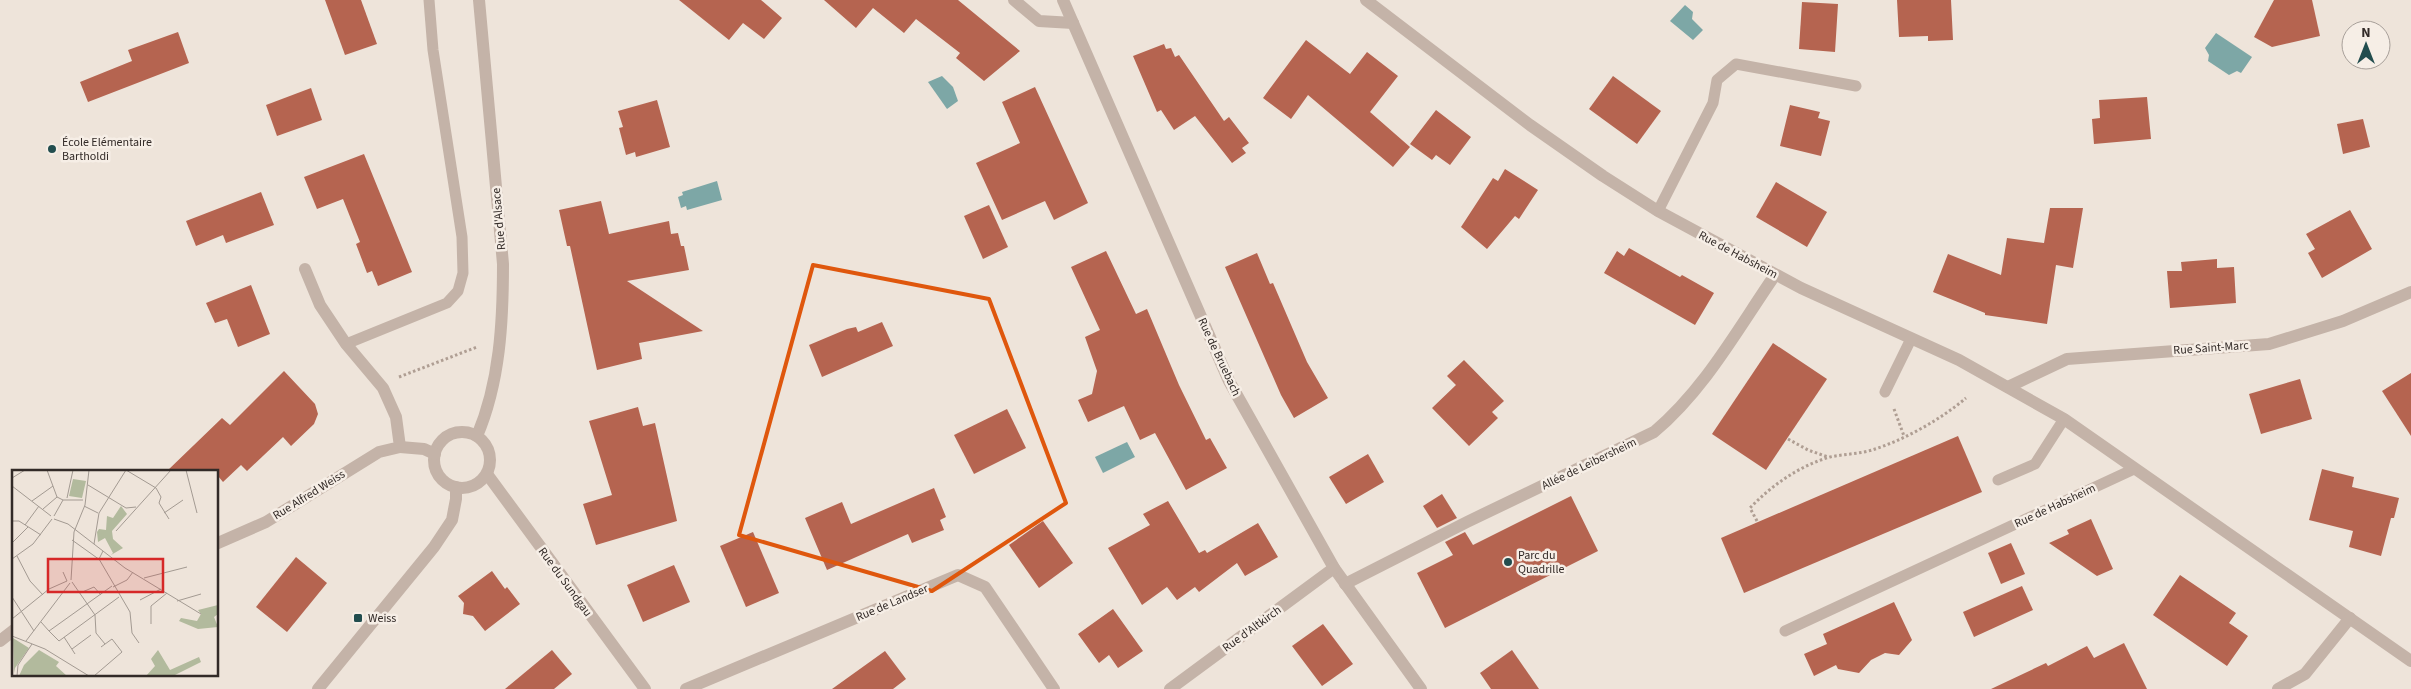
<svg xmlns="http://www.w3.org/2000/svg" width="2411" height="689" font-family="'Source Sans 3',sans-serif">
<style>
.water{fill:#7da7a6}
.building{fill:#b56450}
.lines{fill:none;stroke-linecap:round;stroke-linejoin:round}
.path{stroke:#af9e93;stroke-width:3;stroke-dasharray:2.5 2.5;stroke-linecap:butt}
.lane{stroke:#c4b3a8;stroke-width:11}
.street{stroke:#c4b3a8;stroke-width:12}
.marked{fill:none;stroke:#df570d;stroke-width:4;stroke-linejoin:round}
.poi-dot{fill:#224d4e;stroke:#f6eee6;stroke-width:2}
.labels{text-anchor:middle;dominant-baseline:central;stroke-width:5;stroke-linejoin:round;paint-order:stroke}
.poi-label{font-size:12px;fill:#322a27;stroke:#f6eee6;text-anchor:start}
.street-label{font-size:12px;fill:#322a27;stroke:#f6eee6}
.inset-road{fill:none;stroke:#a39a92;stroke-width:1}
.view{fill:#d62828;fill-opacity:0.15;stroke:#d62828;stroke-width:2.5}
.inset-edge{fill:none;stroke:#322a27;stroke-width:2.5}
</style>
<rect width="100%" height="100%" fill="#eee4da"/>
<!-- water -->
<g class="water">
<polygon points="1685,5 1693,12 1692,19 1703,30 1693,40 1670,21"/>
<polygon points="2216,33 2252,57 2241,73 2237,71 2229,75 2208,61 2209,55 2205,48"/>
<polygon points="942,76 953,87 958,101 947,109 928,82"/>
<polygon points="717,181 722,200 687,210 686,206 681,208 678,197 683,195 682,192"/>
<polygon points="1127,442 1135,457 1103,473 1095,457"/>
</g>
<!-- building -->
<g class="building">
<polygon points="325,0 361,0 377,44 345,55"/>
<polygon points="679,0 761,0 782,18 764,39 743,23 729,40"/>
<polygon points="824,0 958,0 1020,51 984,81 956,58 960,53 916,19 904,33 873,8 856,28"/>
<polygon points="1897,0 1951,0 1953,40 1928,41 1928,36 1899,37"/>
<polygon points="2274,0 2312,0 2320,36 2272,47 2254,37"/>
<polygon points="1802,2 1838,4 1835,52 1799,49"/>
<polygon points="178,32 189,63 88,102 80,82 132,61 128,50"/>
<polygon points="1306,40 1350,74 1367,52 1398,76 1370,112 1410,147 1393,167 1308,95 1291,119 1263,98"/>
<polygon points="1164,44 1166,49 1171,48 1175,57 1179,55 1224,121 1229,117 1249,143 1242,148 1246,153 1232,163 1195,116 1174,130 1161,110 1157,112 1133,56"/>
<polygon points="1613,76 1661,111 1637,144 1589,109"/>
<polygon points="1035,87 1088,203 1054,220 1045,201 1002,220 976,163 1020,143 1002,102"/>
<polygon points="311,88 322,120 277,136 266,105"/>
<polygon points="2147,97 2151,139 2094,144 2092,119 2100,118 2099,100"/>
<polygon points="657,100 670,147 636,157 635,152 626,155 619,128 623,127 618,111"/>
<polygon points="1790,105 1820,112 1818,118 1830,121 1821,156 1780,146"/>
<polygon points="1436,110 1471,137 1450,165 1436,155 1432,160 1410,144"/>
<polygon points="2363,119 2370,147 2343,154 2337,124"/>
<polygon points="364,154 412,272 378,286 372,271 367,273 356,244 360,242 343,199 317,209 304,177"/>
<polygon points="1505,169 1538,190 1519,219 1515,216 1487,249 1461,227 1493,178 1498,181"/>
<polygon points="1776,182 1827,212 1807,247 1756,217"/>
<polygon points="261,192 274,225 226,243 223,235 196,246 186,221"/>
<polygon points="601,201 609,234 669,221 671,234 678,233 681,246 684,246 689,270 627,281 703,331 639,343 642,359 597,370 570,246 567,246 559,210"/>
<polygon points="989,205 1008,247 983,259 964,216"/>
<polygon points="2050,208 2083,208 2073,268 2056,265 2047,324 1985,315 1985,313 1933,292 1948,254 2001,275 2007,238 2044,243"/>
<polygon points="2350,210 2372,249 2322,278 2308,253 2315,249 2306,234"/>
<polygon points="1629,248 1680,277 1682,275 1714,293 1695,325 1604,273 1617,251 1624,256"/>
<polygon points="1106,251 1136,314 1147,309 1179,385 1206,440 1210,438 1227,468 1186,490 1155,433 1140,440 1124,406 1088,422 1078,400 1092,394 1097,371 1085,337 1100,330 1071,267"/>
<polygon points="1257,253 1270,284 1273,283 1307,362 1328,398 1294,418 1281,395 1225,267"/>
<polygon points="2217,259 2217,268 2234,267 2236,303 2170,308 2167,271 2182,271 2181,262"/>
<polygon points="251,285 270,334 238,347 227,319 215,323 206,303"/>
<polygon points="882,322 893,346 822,377 809,345 847,329 856,327 858,332"/>
<polygon points="1773,343 1827,379 1766,470 1712,434"/>
<polygon points="1464,360 1504,401 1492,412 1498,418 1469,446 1432,408 1456,385 1447,376"/>
<polygon points="284,371 315,404 318,414 314,424 291,446 283,437 247,471 241,465 223,482 218,476 218,472 166,472 222,418 230,425"/>
<polygon points="2411,373 2411,436 2382,391"/>
<polygon points="2300,379 2312,419 2261,434 2249,394"/>
<polygon points="638,407 643,426 655,423 677,521 596,545 583,504 612,495 589,421"/>
<polygon points="1007,409 1026,448 974,474 954,435"/>
<polygon points="1958,436 1982,492 1744,593 1721,538"/>
<polygon points="1368,454 1384,482 1346,504 1329,477"/>
<polygon points="2322,469 2354,477 2352,487 2399,498 2394,518 2391,518 2381,556 2349,547 2353,531 2309,520"/>
<polygon points="934,488 946,517 940,520 944,530 912,543 908,534 827,570 805,518 842,502 851,524"/>
<polygon points="1442,494 1457,518 1437,528 1423,506"/>
<polygon points="1571,496 1598,551 1445,628 1417,573 1453,555 1445,542 1465,532 1473,545"/>
<polygon points="1168,501 1199,553 1205,550 1207,553 1258,523 1278,557 1245,576 1237,563 1199,592 1195,587 1177,600 1167,587 1142,605 1108,548 1150,525 1143,514"/>
<polygon points="2091,519 2113,569 2097,576 2049,543 2069,534 2067,530"/>
<polygon points="1043,521 1073,563 1039,588 1009,545"/>
<polygon points="753,532 779,593 746,607 720,546"/>
<polygon points="2011,543 2025,574 2001,584 1988,553"/>
<polygon points="296,557 327,583 287,632 256,607"/>
<polygon points="674,565 690,602 643,622 627,585"/>
<polygon points="492,571 505,589 507,587 520,604 485,631 473,616 463,614 464,603 458,596"/>
<polygon points="2180,575 2236,613 2229,623 2248,636 2227,666 2153,615"/>
<polygon points="2022,586 2033,610 1974,637 1963,612"/>
<polygon points="1894,602 1912,640 1899,655 1885,653 1871,660 1859,673 1838,669 1836,665 1814,676 1804,654 1827,644 1823,634"/>
<polygon points="1113,609 1143,651 1118,668 1109,655 1099,663 1078,634"/>
<polygon points="1323,624 1353,664 1322,686 1292,646"/>
<polygon points="2124,643 2147,689 1991,689 2046,663 2048,666 2087,646 2094,658"/>
<polygon points="552,650 572,674 554,689 505,689"/>
<polygon points="1512,650 1539,689 1491,689 1480,673"/>
<polygon points="885,651 906,679 893,689 832,689"/>
</g>
<g class="lines">
<!-- path -->
<g class="path">
<polyline points="399,377 477,347"/>
<polyline points="1894,409 1904,436"/>
<polyline points="1788,439 1808,450 1828,457"/>
<path d="M1757,521L1750,508C1772,485 1799,466 1830,457C1844,454 1859,454 1872,450C1904,440 1940,420 1966,398"/>
</g>
<!-- lane -->
<g class="lane">
<polyline points="1658,211 1713,103 1717,80 1736,64 1856,86"/>
<polyline points="346,344 447,303 458,291 463,273 462,237 433,50 429,0"/>
<polyline points="1885,392 1911,339"/>
<polyline points="1998,480 2035,464 2064,419"/>
<polyline points="1785,631 2134,469"/>
</g>
<!-- street -->
<g class="street">
<polyline points="1014,0 1039,21 1073,23"/>
<polyline points="1063,0 1229,381 1334,568 1421,689"/>
<polyline points="1366,0 1530,125 1603,176 1658,211 1801,288 1959,360 2064,419 2411,661"/>
<polyline points="2008,387 2067,359 2269,344 2343,321 2411,292"/>
<circle cx="462" cy="460" r="28"/>
<path d="M477,436C500,382 503,322 503,264L479,0"/>
<polyline points="400,447 424,449 435,454"/>
<polyline points="487,474 645,689"/>
<polyline points="218,543 266,522 379,452 400,447 396,417 383,388 346,344 320,305 305,269"/>
<path d="M1345,584L1467,522L1654,432C1705,389 1737,330 1775,275"/>
<polyline points="0,641 14,630"/>
<polyline points="318,689 434,547 452,520 456,499 456,487"/>
<polyline points="686,689 958,575 985,587 1054,689"/>
<polyline points="1170,689 1334,568"/>
<polyline points="2278,689 2305,674 2350,618"/>
</g>
</g>
<!-- marked area -->
<path class="marked" d="M813,265L989,299L1066,503L932,591L739,535Z"/>
<!-- markers -->
<g class="poi-dot">
<circle cx="52" cy="149" r="5"/>
<circle cx="1508" cy="562" r="5"/>
<rect x="353" y="613" width="10" height="10" rx="2.5"/>
</g>
<g class="labels">
<!-- poi labels -->
<g class="poi-label">
<text x="62" y="142">École Elémentaire<tspan x="62" dy="14">Bartholdi</tspan></text>
<text x="1518" y="555">Parc du<tspan x="1518" dy="14">Quadrille</tspan></text>
<text x="368" y="618">Weiss</text>
</g>
<!-- street labels -->
<g class="street-label">
<text transform="translate(499 219) rotate(-95)">Rue d'Alsace</text>
<text transform="translate(1738 255) rotate(28)">Rue de Habsheim</text>
<text transform="translate(2211 348) rotate(-4)">Rue Saint-Marc</text>
<text transform="translate(1219 357) rotate(65)">Rue de Bruebach</text>
<text transform="translate(1589 464) rotate(-26)">Allée de Leibersheim</text>
<text transform="translate(309 495) rotate(-32)">Rue Alfred Weiss</text>
<text transform="translate(2055 506) rotate(-25)">Rue de Habsheim</text>
<text transform="translate(565 582) rotate(54)">Rue du Sundgau</text>
<text transform="translate(892 603) rotate(-23)">Rue de Landser</text>
<text transform="translate(1252 629) rotate(-36)">Rue d'Altkirch</text>
</g>
</g>
<!-- overview -->
<g transform="translate(12 470)">
<rect width="206" height="206" fill="#eee4da"/>
<path d="M61,9L74,11L70,28L57,26ZM109,36L115,44L100,61L101,69L111,78L99,85L101,83L93,68L86,72L85,62L87,59L94,60L95,46L101,48ZM206,135V144L202,147L206,157L186,159L167,151L169,148L185,151L189,144L186,140ZM1,168L17,178L3,198L2,203ZM27,180L47,192L44,196L55,206H7L12,195ZM146,180L158,200L187,187L189,192L161,206H134L143,196L139,189Z" fill="#b2ba9d"/>
<path class="inset-road" d="M35,0L45,27L51,30H71M114,0L144,18L149,27L147,33L157,49M174,0L185,43M0,8L13,0M76,15L114,38L124,37M0,16L39,46M55,28L61,0M20,31L41,16M72,36L86,43M31,39L45,27M152,43L171,30M42,46L51,30M42,49L56,54L113,98L189,144M0,51H7L29,65M13,55L27,36M104,61L159,0M62,62L73,35L77,0M60,70L88,90M0,73L16,57M82,74L87,43L114,0M91,81L87,89L118,142L120,163L127,173M5,86L18,111L31,125M0,89L21,74L40,49M132,108L175,97M59,110L62,62M60,112L83,145L84,163L93,174M101,117L115,110L121,102M68,123L82,117L89,125M0,127L22,161M128,130L149,119M165,131L189,124M0,149L37,119L55,111L51,102M29,152L37,161L100,116M139,154V136L155,123M37,161L47,171L107,127M0,166L33,179L77,206M52,167L63,184M14,171L58,113M60,179L79,165M5,206L6,195L20,174M82,206L110,182L100,169L89,177"/>
<path class="view" d="M36,89H151V122H36Z"/>
<rect width="206" height="206" class="inset-edge"/>
</g>
<!-- north arrow -->
<g transform="translate(2366 45)"><circle r="24" fill="#f6eee6" stroke="#a8a09a"/>
<path d="M0-4L9 19L0 12L-9 19Z" fill="#224d4e"/>
<text y="-8" font-size="14" font-weight="bold" text-anchor="middle" fill="#322a27">N</text>
</g>
</svg>
